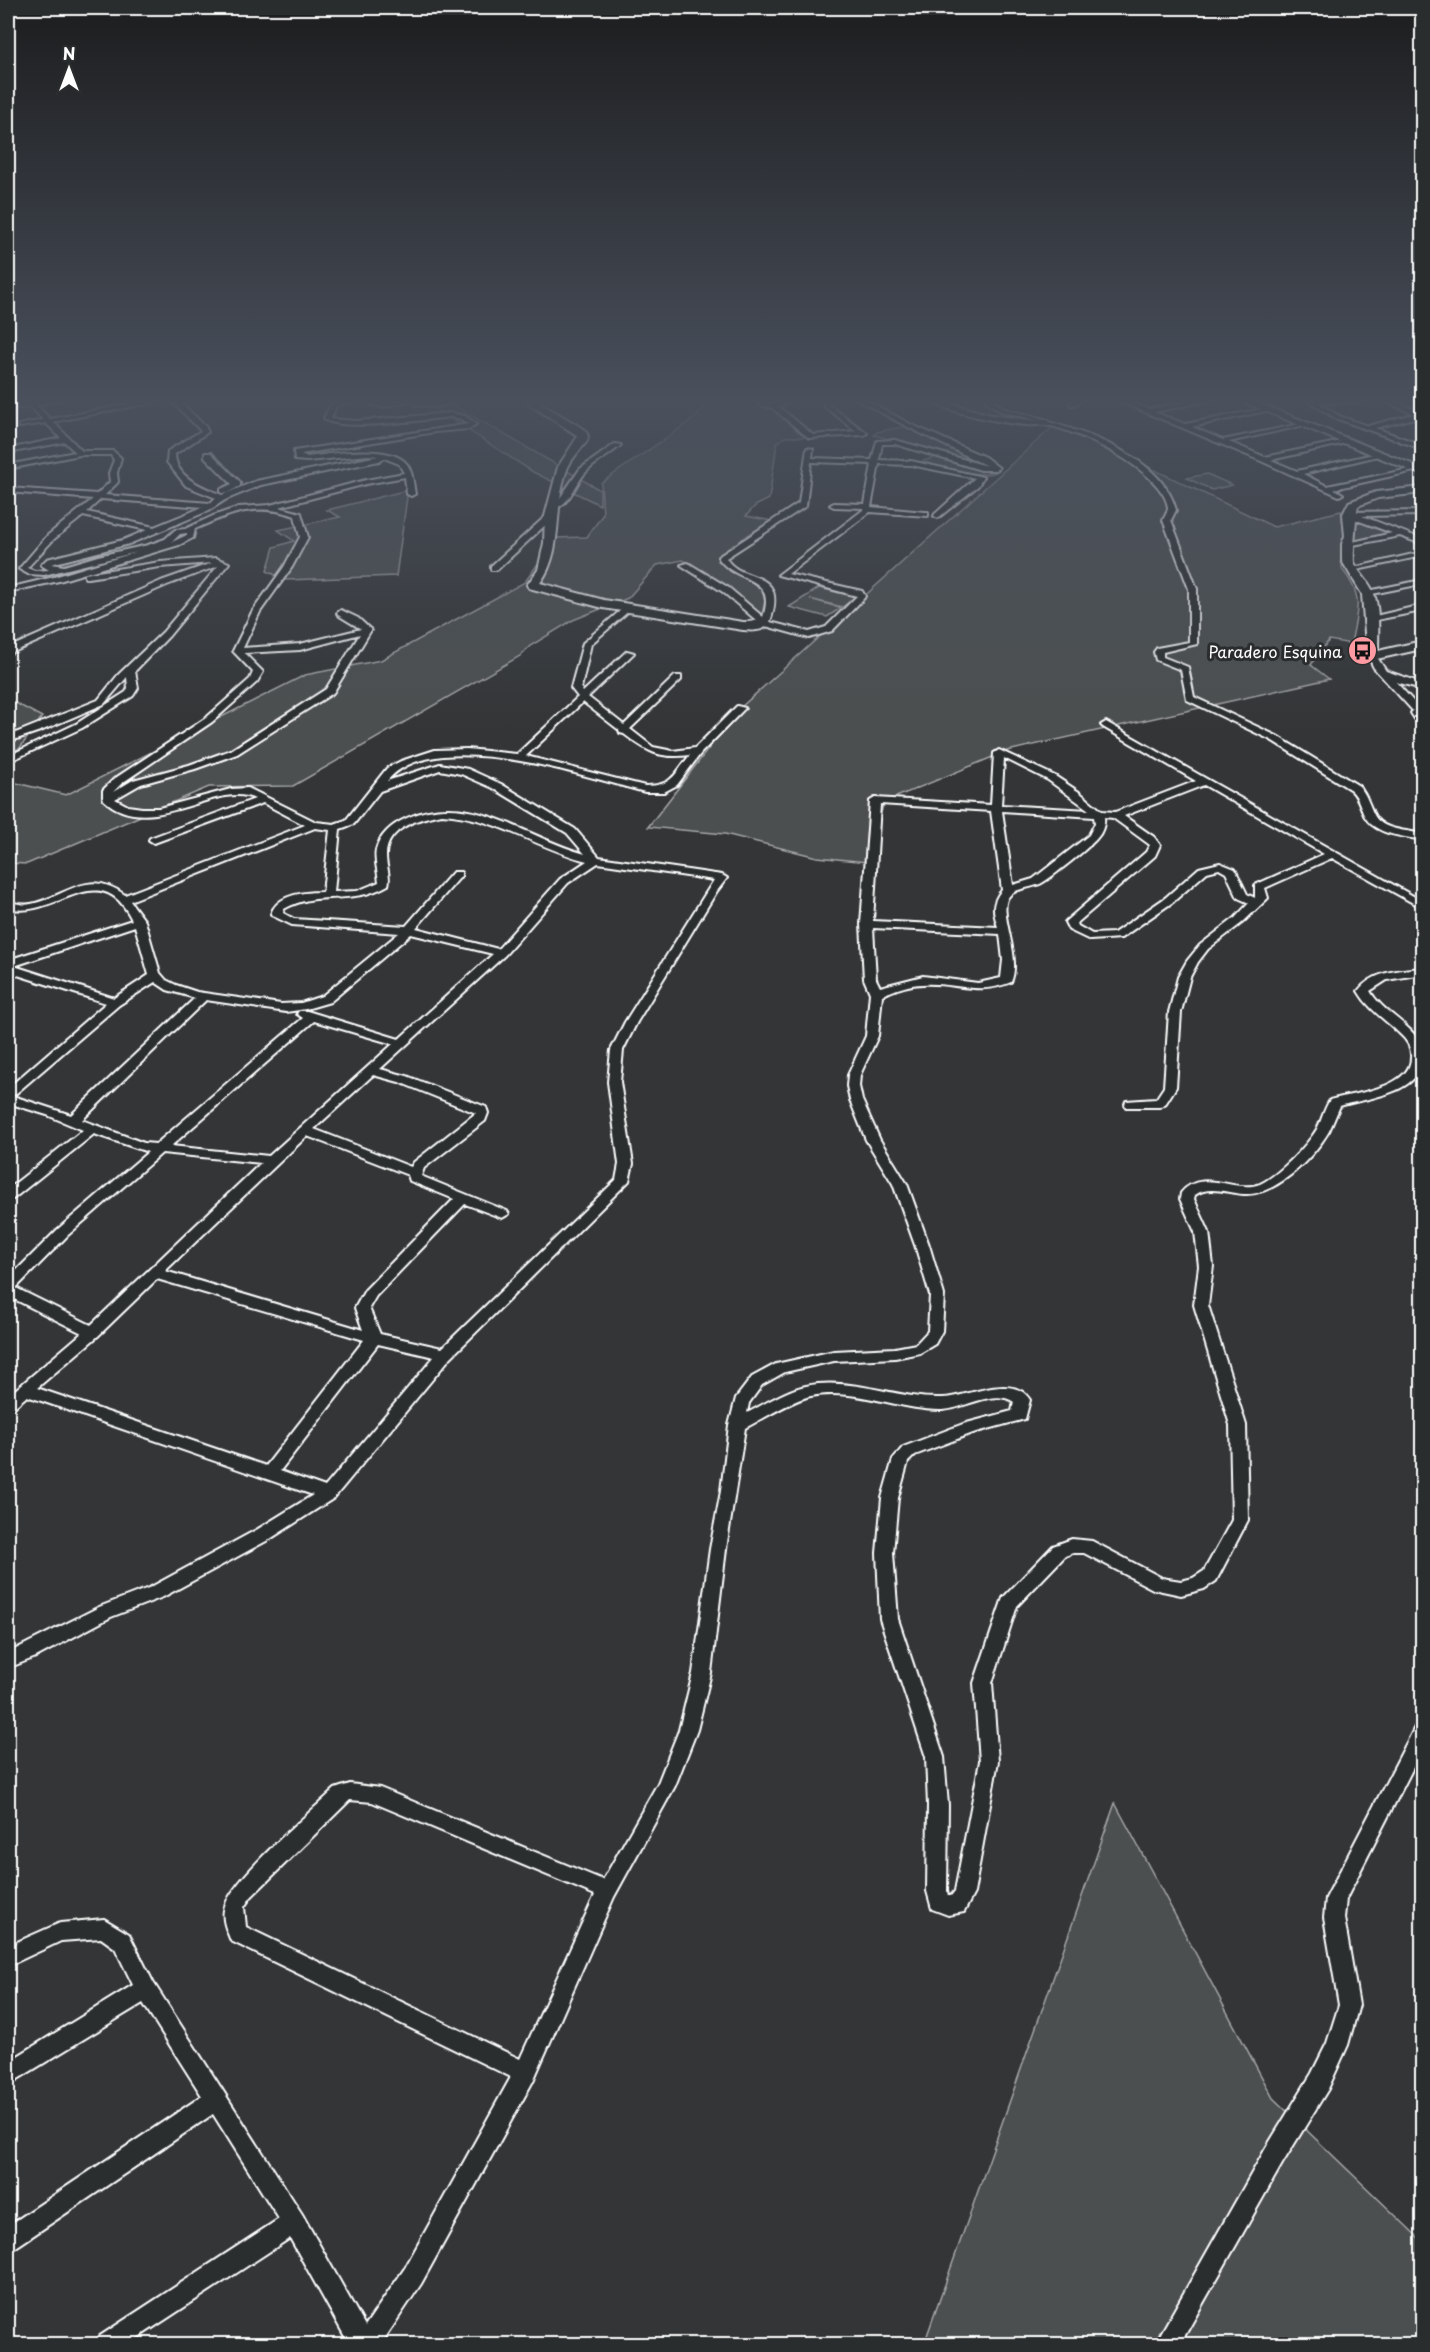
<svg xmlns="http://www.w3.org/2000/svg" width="1430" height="2352" font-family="'Playpen Sans',sans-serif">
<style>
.green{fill:#4c4f50;stroke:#a6a7a8;stroke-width:1.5}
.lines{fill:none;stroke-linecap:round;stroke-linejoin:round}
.street-casing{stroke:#fff;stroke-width:4}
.secondary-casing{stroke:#fff;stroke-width:4}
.street{fill:#2a2d2e;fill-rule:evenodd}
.secondary{fill:#2a2d2e;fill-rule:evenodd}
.labels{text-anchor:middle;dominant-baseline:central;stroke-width:6;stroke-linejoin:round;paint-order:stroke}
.far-poi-label{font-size:16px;fill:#fff;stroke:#2a2d2e;text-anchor:end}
</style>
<rect width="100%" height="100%" fill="#333536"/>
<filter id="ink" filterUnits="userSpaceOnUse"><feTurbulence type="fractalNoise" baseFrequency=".0167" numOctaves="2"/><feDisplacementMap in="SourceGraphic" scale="12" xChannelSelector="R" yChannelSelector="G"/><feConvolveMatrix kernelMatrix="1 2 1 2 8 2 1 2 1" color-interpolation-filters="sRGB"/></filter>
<g filter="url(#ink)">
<!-- green -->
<g class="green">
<polygon points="421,400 445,400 600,490 600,505 533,472"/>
<polygon points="711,400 761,400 759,406 772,408 808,437 785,437 777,443 769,499 755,506 746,516 772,521 718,556 718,561 761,588 765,601 762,614 683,560 657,565 628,598 573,620 530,646 520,656 293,786 209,787 27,864 8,863 8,781 66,795 305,675 381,660 525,582 556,538 587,537 603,514 601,483 696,417"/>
<polygon points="956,400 985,400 997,410 1035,418 1044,423 1004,417 945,402"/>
<path d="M1057,423L1274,527L1341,511L1344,534L1342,569C1365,598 1357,609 1351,644L1329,640L1311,665L1329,679L1007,751L884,802L867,862L817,857L725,834L648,827L740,708Z"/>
<polygon points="907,426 986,465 874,435 877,432"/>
<path d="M936,457L974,469L998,471C981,480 937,467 917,463Z"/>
<polygon points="1207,474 1232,485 1212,490 1187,478"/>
<polygon points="408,490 396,576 286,580 267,571 274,547 294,541 278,530 340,517 327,510"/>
<polygon points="1349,514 1401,534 1348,544"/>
<polygon points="819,588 856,597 842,607 810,599 841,608 827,617 789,607"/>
<polygon points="8,699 42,717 20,748 8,753"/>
<polygon points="1115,1803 1273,2098 1422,2241 1422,2344 924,2344"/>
</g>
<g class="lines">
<defs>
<g id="street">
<path d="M46,400H60L36,405L50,419L152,400H165L53,422L82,451H113L121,458L117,473L118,482L105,495L210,503L216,498L186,486L167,462L168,451L201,431L171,400H178L205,426L208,432L175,454C175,478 203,487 222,495L256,481L378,456L368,455L307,461L295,460L294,451L469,424L461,419L451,417C430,419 334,433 324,418L331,404L355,400L336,406L331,419L356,421L451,413L465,416L476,424L469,429L435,432L301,454L307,457C331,454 387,444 405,462C413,470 413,484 415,494L411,496L407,494L405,477L366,484L279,507L301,513L308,537L292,567L260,612L243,648L300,644L361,629L338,615L337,613L341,610L358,618L371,630L333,693L237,754L195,769L141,784L115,799L128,806L142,808H159L231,789L248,788L316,822L334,824L346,820L387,768L401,761L435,750L467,749L517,754L578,697L571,688L583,643L628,604L632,607L631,609L591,644L581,688L583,692L627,651L634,653L588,697L624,725L675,676H681V680L630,729L653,747L673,751L695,748L737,706L745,708L701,753L677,785L664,792H645C585,777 433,724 387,781L440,764L468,769L501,784L575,829L599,857L722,875L727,878L717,891L637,1022L623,1050L620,1082L633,1164L629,1181L450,1358L334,1498L270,1539L163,1597L111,1617L36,1657L8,1668V1653L99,1607L151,1587L258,1529L313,1495L27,1396L13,1408L8,1409V1396L82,1333L8,1296V1279L58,1229L148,1152L94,1134L13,1199L8,1200V1189L83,1130L47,1115L8,1103V1088L106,1003L8,972V960L132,920C100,854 55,921 8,908V902C16,903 23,906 31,904C67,897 87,867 125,895L305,825L263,803L154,843L149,840L150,838L255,799C217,779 149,843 103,799V790L114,779L206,718L250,679L253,672L233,651L252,612L284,567L300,537L295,516C256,502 231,513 195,529L193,538L179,545L59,581L8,592V588L54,577L137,552L44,575L28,574L19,569L48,535L93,499L8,492V488L97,494L110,482L109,473L114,460L111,455H80L8,469V465L75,452L65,442L8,453V449L61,438L46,423L19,427V425L43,420L30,406L8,410V406ZM384,458L399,464L404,473L366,480L270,505L239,507L213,516L185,529L175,530L165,539L148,545L98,556L64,566L51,564L129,544L208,511L225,500L261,485L379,461ZM101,499L203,507L154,527L87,512ZM83,516L147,530L123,540L47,559L41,565L49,570L35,571L27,568L54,539ZM187,533V535L172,542L180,534ZM360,634L326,689L231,750L189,765L133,780L113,792L122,783L212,722L257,682L263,672L244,653L300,650ZM583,702L619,730L620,733L624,734C648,752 659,759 690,755C674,775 673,786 645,786L526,756ZM440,770L461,774L493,788L567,833L585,854C526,838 470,789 407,818C393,824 380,834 376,850C374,860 378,871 379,882L357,891L334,892L340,829L354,824L380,791ZM442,814C495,817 537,848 587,861L560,879L498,949L416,928L461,876V872H453L406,926L294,919L283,913L284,909C318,889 350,907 388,885C391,876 386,867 386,857C385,828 420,818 442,814ZM315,828L330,830L323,892C305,892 277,894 271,914L273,916L292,925L399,933L322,996L301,1003L281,1004L197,992L176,985L166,980L160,973L145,921L130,901ZM598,863L714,880L625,1022L611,1050L608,1082L619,1164L616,1180L442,1348L380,1334L369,1308L376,1296L465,1204L502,1218L509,1214L507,1211L421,1176L424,1168L485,1121L488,1113L486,1107L407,1076L380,1069L505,955L568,883ZM135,926L149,975L114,998L14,966ZM411,934L493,954L399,1039L307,1011H299L297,1014L303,1018L156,1144L144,1143L82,1120L206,1000L286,1012L306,1009L330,1002ZM155,982L167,990L195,998L71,1115L13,1096L119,1005ZM314,1021L393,1044L269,1156L171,1146ZM373,1075L399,1082L476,1113L414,1162L411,1167L314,1129ZM307,1136L408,1175L410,1181L454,1199L365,1290L355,1308L363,1330L165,1271ZM162,1153L261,1163L91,1325L16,1288L68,1235ZM157,1279L364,1340L266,1466L37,1388L98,1336ZM378,1344L434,1357L325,1487L280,1471Z"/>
<polygon points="374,400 381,400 379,403 383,403 414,400 383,407 372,405"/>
<path d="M762,400H768L766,403C776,405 782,400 792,400L779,407L813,435L856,431L823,405L825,402L867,433L864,435L809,438L772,408L760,405Z"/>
<path d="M858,400H866L910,424L985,457L999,468L995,470H981L895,444H882L879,460L911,461L983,477L978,486L938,518L934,516L935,514L975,478L911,465L879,464L871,507L925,512H928V516L870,512L788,574L862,591L865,596L864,598L832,631L809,638L762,625L723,592L681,565L688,563L729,588L763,617C778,573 733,584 718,557L799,503L807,448L813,449L812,458L872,460L877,441L895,440L987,466L906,426ZM811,462L872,464L865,504L834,503L830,505L834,507L864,508L863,510L778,575L857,596L826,627L809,632L770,622C789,566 741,585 726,558L806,506Z"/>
<path d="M929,400H938L991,415L1039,421L1001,411L985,400H992L1005,409L1048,420L1049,422C1093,435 1164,460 1176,510L1171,520L1197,589V644L1163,652V657L1188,667L1194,697L1277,736L1359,786C1367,795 1369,805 1374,815C1382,831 1408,830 1422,834V840C1403,836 1374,835 1364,815C1360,806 1359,798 1351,790L1271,740L1187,700L1181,670L1156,660L1154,652L1157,648L1189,642V589L1163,520C1165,516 1168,512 1168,507C1163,471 1078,430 1045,425C1039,424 1033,426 1027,425C1005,424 945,412 929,400Z"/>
<polygon points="1075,400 1083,400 1074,405 1070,405 1070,403"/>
<polygon points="1116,400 1124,400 1148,409 1200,400 1213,400 1154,412 1185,424 1268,408 1271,410 1192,427 1223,440 1305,423 1305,425 1229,442 1265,457 1346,440 1350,442 1271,460 1297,471 1378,453 1382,455 1303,474 1327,486 1415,468 1419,470 1334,489 1343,494 1339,496 1261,461"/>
<polygon points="1307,400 1367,400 1364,402 1319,403 1339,416 1368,426 1414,414 1382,400 1390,400 1422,412 1422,416 1375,428 1422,445 1422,449 1335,418"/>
<path d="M615,444L621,445C610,455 596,462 586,472C575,483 569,509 550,509V505L560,498L580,469Z"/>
<polygon points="205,453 211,453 240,482 240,486 227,493 221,493 221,489 232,484 205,457"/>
<polygon points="1422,511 1422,515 1362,516 1422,539 1422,544 1400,536 1348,546 1344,544 1392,533 1346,516 1346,512"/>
<polygon points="548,514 555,516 497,570 491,570 491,566"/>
<polygon points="1422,552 1422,556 1352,571 1348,569"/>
<polygon points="216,558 229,563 169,636 135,671 138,688 133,696 82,728 8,762 8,756 76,724 126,692 128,688 127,677 104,704 43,730 8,742 8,736 98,700 118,675 163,632 218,566 167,585 11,653 8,654 8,648 161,581 212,563 160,567 88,578 85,578 85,574 160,562"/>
<polygon points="1422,580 1422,584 1367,595 1363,592"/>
<polygon points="1422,605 1422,611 1371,621 1367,618"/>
<polygon points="1369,654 1375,654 1386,671 1422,683 1422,689 1396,682 1422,711 1422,726 1419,725 1411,713 1413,711 1374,668 1368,656"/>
<path d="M1106,722L1422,901V908L1332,858L1265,888L1268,898L1242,923L1208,949L1198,962L1190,977L1181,1012L1176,1087L1166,1103L1160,1107H1126L1125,1104L1126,1101L1156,1099L1164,1087L1169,1012L1178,977L1187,961L1200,945L1235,918L1249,903L1238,898L1226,873L1219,869L1207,872L1173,902L1121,938L1090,940L1069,930L1065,922L1067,920L1146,852L1150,845L1113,818L1104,817C1105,824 1102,833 1097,838C1090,847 1050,879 1040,884C1030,888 1017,888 1010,895C995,909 1023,956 1011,982C978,996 956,982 923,984C908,984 895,990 882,995L878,1036L860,1075L859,1086L862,1100L880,1140L907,1184L929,1245L944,1295L942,1331L935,1344L920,1353L895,1358L834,1361L785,1372L762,1385L749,1403L747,1413C765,1404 786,1390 806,1386C852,1376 897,1400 943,1398C966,1398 1013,1372 1030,1400L1025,1419L973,1433L915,1455L908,1462L898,1498L893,1553L898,1619L944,1757L948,1805L947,1891L948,1896H951L955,1891L980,1761L974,1683L1003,1598L1053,1546L1072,1539L1092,1541L1162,1578L1181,1581L1193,1578L1204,1571L1232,1520L1230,1425L1194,1305L1199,1266L1195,1232L1180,1199L1181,1193C1202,1167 1236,1194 1260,1184C1278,1176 1307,1146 1317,1129C1322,1120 1324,1109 1330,1100C1353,1093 1410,1089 1411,1058C1412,1048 1407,1040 1400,1034C1385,1019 1369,1010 1358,991C1373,971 1400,970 1422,968V974L1387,980L1370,991C1380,1008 1396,1016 1410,1030C1419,1039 1422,1046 1422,1058C1422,1094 1365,1098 1340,1106C1336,1114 1333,1123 1329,1131C1313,1158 1276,1196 1244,1194C1227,1193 1209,1185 1195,1195L1194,1199L1209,1232L1213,1266L1208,1305L1246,1425L1248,1520L1216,1581L1204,1589L1181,1595L1153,1589L1084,1553H1073L1065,1556L1017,1606L992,1683L998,1761L974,1893L964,1912L948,1915L932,1909L927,1891L928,1805L926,1757L880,1619L877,1553L882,1498L893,1459L903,1447L963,1424L1012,1411L1014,1402C994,1388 964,1409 943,1410C899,1411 856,1387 811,1396C794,1399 763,1419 745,1428L726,1549L711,1673L697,1730L675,1786L614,1897L533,2081L421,2284L381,2344H349L290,2238L128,2344H96L100,2336L279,2219L213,2114L16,2247L8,2250V2226L202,2096L143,2003L8,2085V2062L133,1985L115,1948L101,1938L61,1941L8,1966V1946L60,1923L104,1919L129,1934L153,1982L302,2214L365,2326L405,2268L511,2077L231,1941C227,1931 222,1921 224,1910C229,1880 310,1813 335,1789L350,1784L380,1788L603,1880L658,1783L679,1730L693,1673L710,1549L721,1491L729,1425L736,1398L752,1377L776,1364L834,1351L895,1348L916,1344L928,1331L930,1295L915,1245L893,1184L866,1140L850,1100L847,1086L848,1075L866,1036L870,993L864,979L861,924L870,801L875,798L991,805L994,753L999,750L1055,776L1079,792L1102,811L1115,812L1196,781L1103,727L1101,725ZM1004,758L1048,780L1089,810L1001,805ZM1204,785L1324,854L1255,885V898L1247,894L1235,869L1220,863L1199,868L1165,898L1114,933L1092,934L1078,926L1077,923L1155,856L1160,845L1154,837L1124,816ZM880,804L991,811L1002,890C991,903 993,912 998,927L873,921ZM1002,811L1094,817L1095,823L1089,835L1033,879L1013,885ZM873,928L1000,934L1003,960L1001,978L978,983L923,976L880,987L876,979ZM350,1800L372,1802L595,1895L520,2059L246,1927L244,1907L251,1897Z"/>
<polygon points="1422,1725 1422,1750 1346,1899 1344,1918 1359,2005 1348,2045 1328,2089 1282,2164 1180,2344 1155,2344 1266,2148 1312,2073 1327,2043 1339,2005 1324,1918 1326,1898 1415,1727"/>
</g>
<g id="secondary">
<polygon points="414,400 464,400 436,407 416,405"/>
<path d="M523,400H535L584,429L588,436L587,441C581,449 572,458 568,467C552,505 565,549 540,583L604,600L743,622C752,623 762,618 769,620L771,623C763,631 754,631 743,630L603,608L529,588L527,585L538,570L544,543L545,516L558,467L578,436Z"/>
<polygon points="1238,400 1251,400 1422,468 1422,475"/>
<path d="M1422,487V493L1378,498L1358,506C1356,511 1353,557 1354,562C1358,573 1370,582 1374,594C1380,611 1378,633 1378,651L1422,641V649L1372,660L1367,659L1362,594L1342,561V544L1345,536L1343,514L1349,502L1376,492Z"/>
</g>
</defs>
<!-- street casing -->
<use href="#street" class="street-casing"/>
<!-- secondary casing -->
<use href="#secondary" class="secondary-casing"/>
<!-- street -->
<use href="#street" class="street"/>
<!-- secondary -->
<use href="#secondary" class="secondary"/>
</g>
</g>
<!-- sky -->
<linearGradient id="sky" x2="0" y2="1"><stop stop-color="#1c1d1e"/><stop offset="0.55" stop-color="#4a515d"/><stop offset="1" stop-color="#4a515d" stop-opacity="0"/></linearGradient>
<rect width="1430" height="729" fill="url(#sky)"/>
<!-- icons -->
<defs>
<symbol id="bus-disc" viewBox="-11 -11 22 22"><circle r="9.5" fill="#ff9aa2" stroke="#2a2d2e"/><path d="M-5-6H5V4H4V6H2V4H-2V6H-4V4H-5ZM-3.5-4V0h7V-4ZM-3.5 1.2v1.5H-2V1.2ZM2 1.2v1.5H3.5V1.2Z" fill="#111"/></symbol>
</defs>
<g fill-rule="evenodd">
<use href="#bus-disc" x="1346" y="634" width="33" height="33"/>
</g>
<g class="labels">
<!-- far-poi labels -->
<g class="far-poi-label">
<text x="1342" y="651">Paradero Esquina</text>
</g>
</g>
<!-- margin -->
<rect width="1430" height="2352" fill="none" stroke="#2a2d2e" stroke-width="30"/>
<rect x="15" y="15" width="1400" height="2322" fill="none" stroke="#fff" stroke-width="2" filter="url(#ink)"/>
<!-- north arrow -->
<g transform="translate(69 69)" stroke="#2a2d2e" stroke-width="4.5" paint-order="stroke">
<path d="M0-4.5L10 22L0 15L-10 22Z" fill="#ffffff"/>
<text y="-9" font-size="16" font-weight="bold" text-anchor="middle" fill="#ffffff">N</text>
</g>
</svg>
